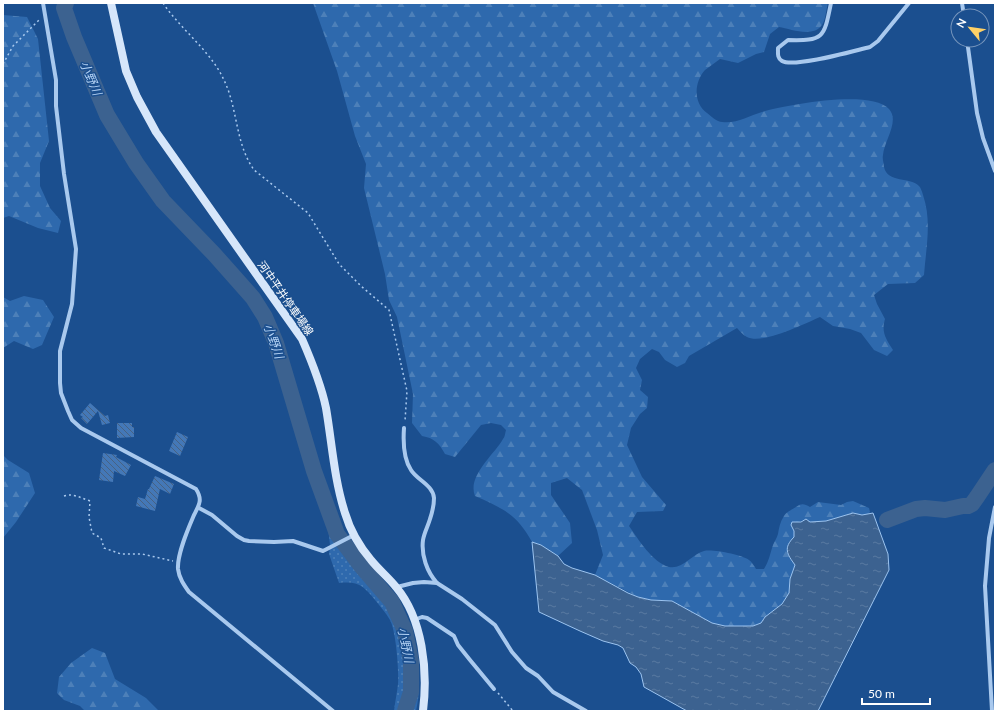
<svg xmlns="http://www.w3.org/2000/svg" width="998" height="714" font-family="Lato,'Noto Sans JP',sans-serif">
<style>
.grass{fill:url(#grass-dots)}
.forest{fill:url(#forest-firs)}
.water{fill:url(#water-ripples);stroke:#9cc4f0}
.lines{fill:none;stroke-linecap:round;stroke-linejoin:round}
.river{stroke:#3c6290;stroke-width:16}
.building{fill:url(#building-back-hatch)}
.path{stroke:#a9c9ee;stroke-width:1.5;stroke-dasharray:2 3;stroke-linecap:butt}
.minor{stroke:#a9c9ee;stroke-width:4}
.secondary{stroke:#d6e6fa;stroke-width:8}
.labels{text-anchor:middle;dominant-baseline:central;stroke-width:3;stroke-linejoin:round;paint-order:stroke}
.street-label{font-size:11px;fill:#fff;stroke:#1b4f8f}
.water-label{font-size:12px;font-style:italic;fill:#b5d3f5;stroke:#1b4f8f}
</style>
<defs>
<pattern id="grass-dots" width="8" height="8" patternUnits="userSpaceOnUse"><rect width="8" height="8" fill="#2e69ad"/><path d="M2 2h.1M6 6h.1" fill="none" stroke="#4d80b9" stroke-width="1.8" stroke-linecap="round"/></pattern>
<pattern id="forest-firs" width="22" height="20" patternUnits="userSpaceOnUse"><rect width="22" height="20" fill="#2e69ad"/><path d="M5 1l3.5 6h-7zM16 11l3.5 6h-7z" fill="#4d80b9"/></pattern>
<pattern id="water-ripples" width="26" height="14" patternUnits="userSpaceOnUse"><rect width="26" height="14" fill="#3c6290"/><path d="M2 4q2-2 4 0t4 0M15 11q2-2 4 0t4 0" fill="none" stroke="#597aa1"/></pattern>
<pattern id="building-back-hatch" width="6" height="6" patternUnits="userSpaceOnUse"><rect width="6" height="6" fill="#4478b7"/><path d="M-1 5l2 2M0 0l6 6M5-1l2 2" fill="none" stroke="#486282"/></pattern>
</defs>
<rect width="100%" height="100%" fill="#1b4f8f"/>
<!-- grass -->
<path class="grass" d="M325,501C335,517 344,533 355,547C363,559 373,569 383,580C411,613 426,668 416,711H394C395,702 397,693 398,684C399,670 396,631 390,620C386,613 380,606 375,600C363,585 358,581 339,583L329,554L330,545Z"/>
<!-- forest -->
<g class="forest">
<path d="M313,3H828C826,9 826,19 822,25C813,38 791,29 779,27L770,34L764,52L756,54L738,63L720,59C715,63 710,66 705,70C694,82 693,103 707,113C711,116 717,122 722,122C736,124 749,116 762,112C786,105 871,89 889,109C900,121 884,141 883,155C882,159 884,163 884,167C887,183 911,177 919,186C921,188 922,192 923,195C932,221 926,248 924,275L915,283L888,284L874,295L877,304L885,319C881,332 886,339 893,350L887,356L874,350L861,333L850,329L833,326L820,317C804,324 762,345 747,337C743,335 740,331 737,328L689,356L685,363L677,367L665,360L659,352L652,349L640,359L636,368L642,380L640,390L648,397L647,408L640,414L631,428L627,445L642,477L666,505L663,511L637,512L629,526C638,539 653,563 669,567C682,570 692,554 704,551C713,549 742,555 749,560C752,562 754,566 756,569H764C769,561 770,554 773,545C774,542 777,538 778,534C779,528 780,522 784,516C787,511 792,510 796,507C802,503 804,504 810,507L818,502L841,505L847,502L853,501L869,508L870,512L868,514L862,515L853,513L826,521L810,522L806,519L791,525L794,531V538L789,542V556L795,565L790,579L789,593L782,604L765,617L761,623L753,626H725L712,623L672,601L651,600L638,597L595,575L603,555L597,530L582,490L567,478L551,483V495L570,523L572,543L558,556L541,545L532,542C517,514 502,508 475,496C467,476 494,455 503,439C505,437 505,433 506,430L501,425L491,423L481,425L455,457L445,454C439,443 434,438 422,436L412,423L413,394L397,317L389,300L385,274L364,188L366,164L355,136L337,71Z"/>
<polygon points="3,15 27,17 38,39 49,141 40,163 40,186 50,208 61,221 58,233 38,228 9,216 3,218"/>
<polygon points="24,296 43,300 54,317 42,345 33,349 14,341 3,348 3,297 10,301"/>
<polygon points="3,455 8,460 29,473 35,493 16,522 3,538"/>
<polygon points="92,648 105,653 115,679 146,698 159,711 85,711 80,706 64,700 57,693 59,677 71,663"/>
</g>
<!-- water -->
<path class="water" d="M853,513L862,515L873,513L888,554L889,570L818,711H687L644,687L641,674L636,667L630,663L623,648L618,645L603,641L580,631L539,612L532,542L541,545L558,556L564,564L572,568L595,575L628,593L638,597L651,600L672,601L712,623L725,626H753L761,623L765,617L782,604L789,593L790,579L795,565C787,554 783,548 794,537V531L791,525L792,522H801L806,519L810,522L826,521Z"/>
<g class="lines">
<!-- river -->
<g class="river">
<polyline points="66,3 64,8 74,37 107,115 136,163 163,201 214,254 253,298 265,317 276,343 314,471 337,534 361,566 392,602 405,631 411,661 411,692 405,711"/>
<polyline points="887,520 916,509 925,508 945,510 963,506 968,506 972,504 977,497 995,470"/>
</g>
</g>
<!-- building -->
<g class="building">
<polygon points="90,403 105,416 108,415 110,423 102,425 98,411 87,424 81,418 83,417 80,415"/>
<polygon points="117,423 132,423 132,427 134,427 134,437 117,438"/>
<polygon points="177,432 188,437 180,456 169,451"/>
<polygon points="103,453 117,455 116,457 131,465 125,476 114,471 113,482 99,480"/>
<polygon points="155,476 174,484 170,494 160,489 155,511 136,506 138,497 145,499 148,489 149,489"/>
</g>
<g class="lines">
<!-- path -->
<g class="path">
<path d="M163,3C181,30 210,50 224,80C238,109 235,143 254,170L308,213L339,264L361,286L389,310L407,391L405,421"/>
<polyline points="3,64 13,46 39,20"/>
<path d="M64,496C73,493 81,498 90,501L89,517L92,533L101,538L104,548L121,554H142L173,561"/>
<polyline points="498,693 513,711"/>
</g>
<!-- minor -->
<g class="minor">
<path d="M43,3L56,80V106L64,174L76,249L72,304L60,351V383L61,393L68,411L72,420L81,428L196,489C203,500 199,505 194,515C188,529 177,554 178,569C179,578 184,585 189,592L333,711"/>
<path d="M831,3C824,38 824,41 788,40L778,48C778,53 777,58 782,61C794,68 853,51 870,47L878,41L909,3"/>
<polyline points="962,3 964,16"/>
<polyline points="967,40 977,113 983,138 995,171"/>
<path d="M404,428C403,442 403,458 411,470C417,480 433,485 434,498C434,505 432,513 430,519C428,526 424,533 423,540C421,555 427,572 437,583"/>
<polyline points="199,508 212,515 237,536 244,540 249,541 274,542 293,541 323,551 354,535"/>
<polyline points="397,587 413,583 424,582 437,583 462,599 495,625 512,652 526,668 538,676 553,692 586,711"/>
<polyline points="414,620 422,617 427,618 454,636 458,645 470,660 494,689"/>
<polyline points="992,711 985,586 989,538 995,507"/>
</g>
<!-- secondary -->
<path class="secondary" d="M111,3L126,71L137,97L156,132L302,339C312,362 321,384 326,408C332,443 334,479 345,513C350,530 359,546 371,560C379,570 388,577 396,587C423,619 428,671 423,711"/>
</g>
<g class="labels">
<!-- street labels -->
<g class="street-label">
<text transform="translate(286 298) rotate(55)">河中平井停車場線</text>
</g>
<!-- water labels -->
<g class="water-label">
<text transform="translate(91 78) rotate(67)">小野川</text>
<text transform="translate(274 341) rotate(70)">小野川</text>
<text transform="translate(406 645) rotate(78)">小野川</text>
</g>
</g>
<!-- border -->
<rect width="998" height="714" fill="none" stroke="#ffffff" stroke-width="8"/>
<!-- north arrow -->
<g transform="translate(970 28) rotate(299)"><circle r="19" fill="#1b4f8f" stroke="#7695bc"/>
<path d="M0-3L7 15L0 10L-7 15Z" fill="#ffd166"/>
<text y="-6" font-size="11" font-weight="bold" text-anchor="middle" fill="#ffffff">N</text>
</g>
<!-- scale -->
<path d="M862 698v6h68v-6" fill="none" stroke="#ffffff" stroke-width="2"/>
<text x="868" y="698" font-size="12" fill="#ffffff" stroke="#1b4f8f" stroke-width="3" paint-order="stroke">50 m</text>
</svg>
